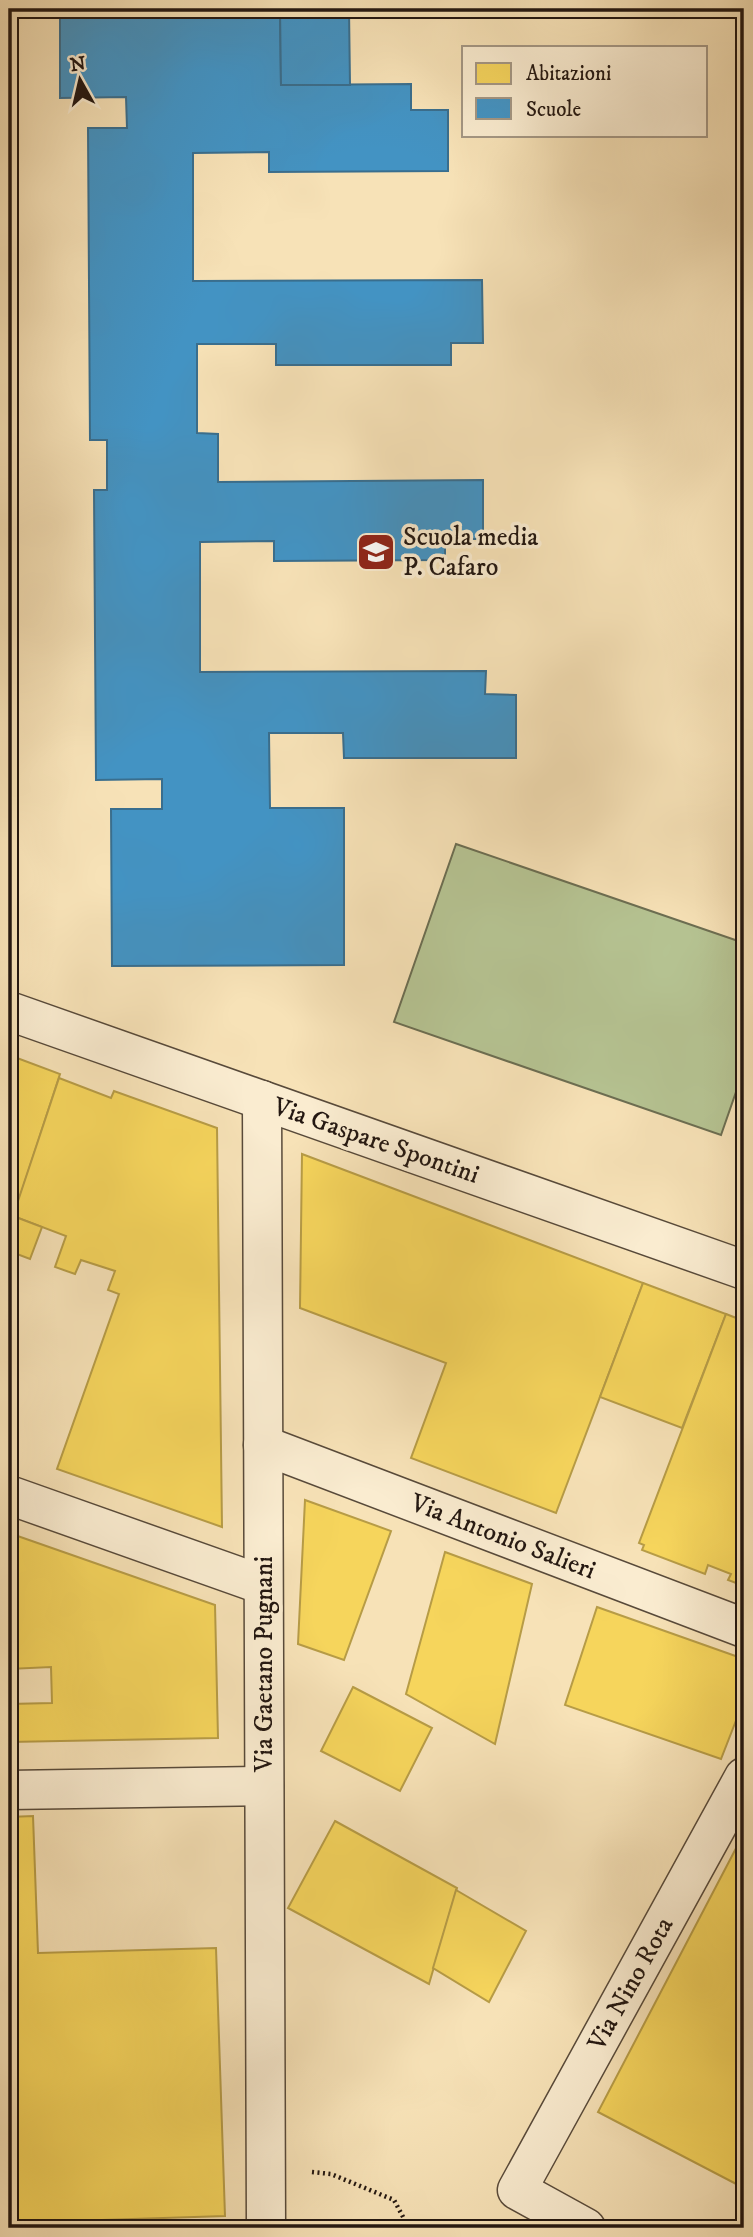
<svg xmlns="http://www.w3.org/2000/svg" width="753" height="2237" font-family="'IM FELL DW Pica',serif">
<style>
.green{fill:#b6c493;stroke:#6c6e52;stroke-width:2}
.homes{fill:#f6d55c;stroke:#b79c46;stroke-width:2}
.schools{fill:#4393c3;stroke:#396e8e;stroke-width:2}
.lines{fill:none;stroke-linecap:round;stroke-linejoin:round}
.minor-casing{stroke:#584a3a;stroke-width:41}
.path{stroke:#231711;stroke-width:4.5;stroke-dasharray:2 3.5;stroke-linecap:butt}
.minor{stroke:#faecd0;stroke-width:38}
.labels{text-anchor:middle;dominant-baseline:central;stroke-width:7;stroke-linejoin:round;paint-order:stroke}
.poi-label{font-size:26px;fill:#231711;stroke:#faecd0;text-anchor:start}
.street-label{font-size:26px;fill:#231711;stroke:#faecd0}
</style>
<rect width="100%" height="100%" fill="#f7e2b7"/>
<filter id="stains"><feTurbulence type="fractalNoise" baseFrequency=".00286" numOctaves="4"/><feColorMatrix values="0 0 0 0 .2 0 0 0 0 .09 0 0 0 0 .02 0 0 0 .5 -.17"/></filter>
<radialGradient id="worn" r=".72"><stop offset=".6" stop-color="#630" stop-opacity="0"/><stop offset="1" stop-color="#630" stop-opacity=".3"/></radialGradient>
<!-- green -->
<polygon class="green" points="456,844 744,943 744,1069 721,1135 394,1022"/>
<!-- homes -->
<g class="homes">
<polygon points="9,1055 60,1074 9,1230"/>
<polygon points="59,1078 111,1098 114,1091 217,1128 222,1527 57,1469 119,1294 108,1290 115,1271 81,1260 75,1274 55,1267 66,1236 13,1216"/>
<polygon points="302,1154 643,1283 556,1513 411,1458 446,1363 300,1308"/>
<polygon points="13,1216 42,1227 30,1259 9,1251 9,1230"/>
<polygon points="643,1283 726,1314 682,1428 600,1397"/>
<polygon points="726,1314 744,1321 744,1586 728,1580 731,1574 708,1565 705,1574 642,1550 644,1545 639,1543"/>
<polygon points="305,1500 391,1531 344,1660 298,1644"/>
<polygon points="9,1533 215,1605 218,1738 9,1742 9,1704 52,1703 51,1667 9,1669"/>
<polygon points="445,1552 532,1584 495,1744 406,1694"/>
<polygon points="597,1607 744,1659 744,1700 721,1759 565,1705"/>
<polygon points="353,1687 432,1728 400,1791 321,1751"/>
<polygon points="33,1816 38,1953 216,1948 225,2216 9,2223 9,1817"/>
<polygon points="335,1821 457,1888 429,1984 288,1908"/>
<polygon points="744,1833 744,2182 742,2187 598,2112"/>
<polygon points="456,1890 526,1931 489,2002 433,1968"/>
</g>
<!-- schools -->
<g class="schools">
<polygon points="60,9 280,9 281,85 411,84 411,110 448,110 448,171 269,172 269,152 193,153 193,281 482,280 483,343 451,343 451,365 276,365 276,344 197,344 197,433 218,434 218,482 483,480 483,539 445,539 445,560 274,561 274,541 200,542 200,672 486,671 485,694 516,695 516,758 344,758 343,733 269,733 270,808 344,808 344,965 112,966 111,809 162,809 162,779 96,780 94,490 107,490 107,440 90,440 88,128 127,128 126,97 60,98"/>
<polygon points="280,9 349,9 350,85 281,85"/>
</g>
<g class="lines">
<defs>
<g id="minor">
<polyline points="9,1011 744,1270"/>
<polyline points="262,1100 266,2228"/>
<polyline points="263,1445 744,1628"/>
<polyline points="9,1495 263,1585"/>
<polyline points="9,1790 264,1786"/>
<polyline points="586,2228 517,2190 744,1777"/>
</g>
</defs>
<!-- minor casing -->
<use href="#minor" class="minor-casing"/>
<!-- path -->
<polyline class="path" points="312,2172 331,2174 394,2200 409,2228"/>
<!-- minor -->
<use href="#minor" class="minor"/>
</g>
<!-- icons -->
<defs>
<symbol id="school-square" viewBox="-11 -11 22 22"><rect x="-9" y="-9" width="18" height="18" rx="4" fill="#8f2418" stroke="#faecd0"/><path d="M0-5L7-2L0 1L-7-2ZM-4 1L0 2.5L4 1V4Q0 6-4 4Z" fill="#fff"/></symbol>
</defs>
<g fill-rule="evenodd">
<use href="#school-square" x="354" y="530" width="44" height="44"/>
</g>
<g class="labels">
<!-- poi labels -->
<g class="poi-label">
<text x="403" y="537">Scuola media<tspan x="403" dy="30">P. Cafaro</tspan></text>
</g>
<!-- street labels -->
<g class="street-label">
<text transform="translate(376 1141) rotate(19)">Via Gaspare Spontini</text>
<text transform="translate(503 1537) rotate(21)">Via Antonio Salieri</text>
<text transform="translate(264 1664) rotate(-90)">Via Gaetano Pugnani</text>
<text transform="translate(631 1984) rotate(-61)">Via Nino Rota</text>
</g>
</g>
<!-- margin -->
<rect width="753" height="2237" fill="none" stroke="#f7e2b7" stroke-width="35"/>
<rect x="10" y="10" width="732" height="2216" fill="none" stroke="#231711" stroke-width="3.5"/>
<rect x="18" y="18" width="718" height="2202" fill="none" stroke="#231711" stroke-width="2"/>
<!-- legend -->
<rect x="462" y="46" width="245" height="91" fill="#faecd0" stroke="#a49784" stroke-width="2"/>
<rect x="476" y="63" width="35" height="21" fill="#f6d55c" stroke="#a49784" stroke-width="2"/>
<text x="526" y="80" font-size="21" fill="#231711">Abitazioni</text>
<rect x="476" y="98" width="35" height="21" fill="#4393c3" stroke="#a49784" stroke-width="2"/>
<text x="526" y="116" font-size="21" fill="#231711">Scuole</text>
<!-- north arrow -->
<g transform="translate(80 80) rotate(352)" stroke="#faecd0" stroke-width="5" paint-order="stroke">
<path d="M0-5L12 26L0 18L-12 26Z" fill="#231711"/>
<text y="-10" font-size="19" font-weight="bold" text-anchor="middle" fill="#231711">N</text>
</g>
<rect width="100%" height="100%" filter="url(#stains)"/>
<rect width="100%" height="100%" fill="url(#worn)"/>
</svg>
